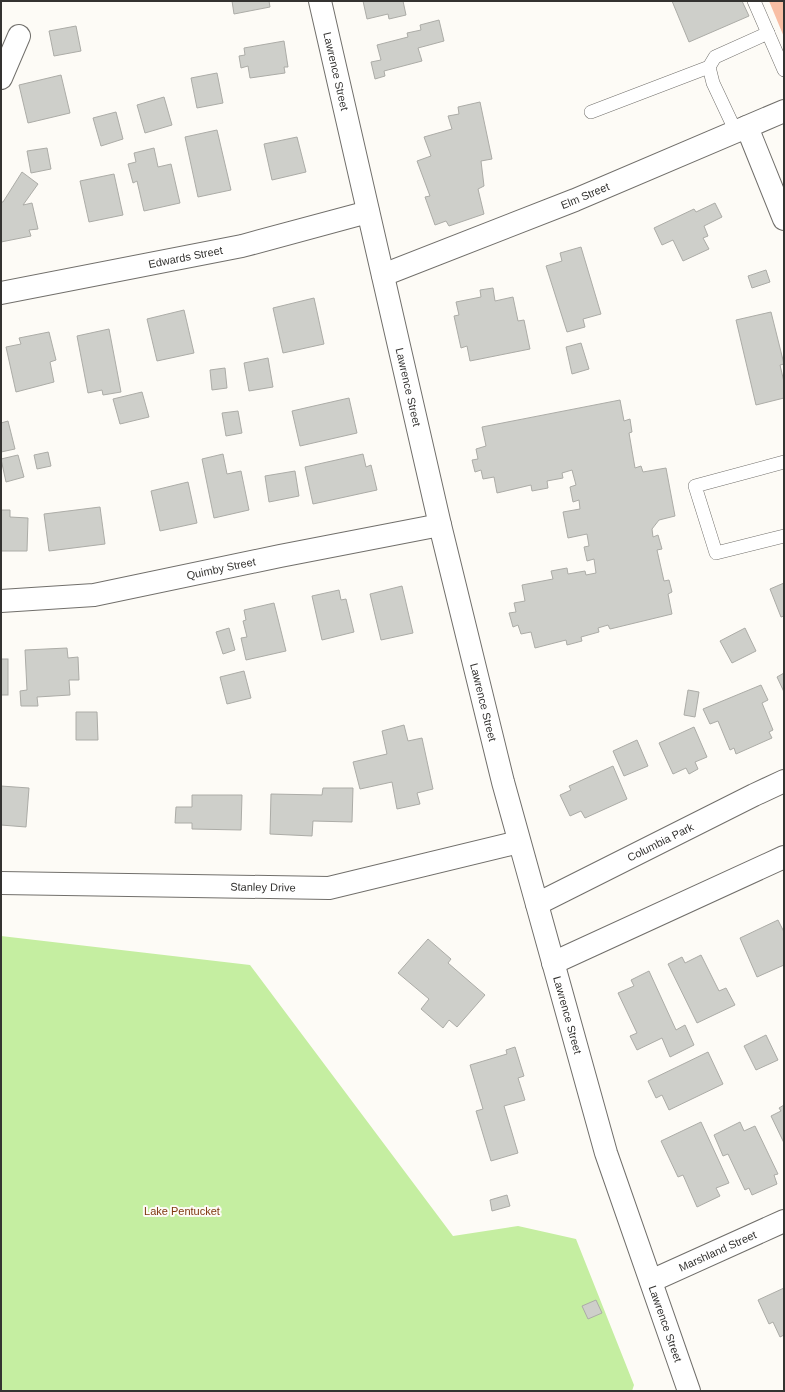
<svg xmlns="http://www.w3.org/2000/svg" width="785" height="1392" font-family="Arial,sans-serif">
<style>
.green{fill:#f8bea4}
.water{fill:#c5eea1}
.building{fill:#cecfca;stroke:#acaca7}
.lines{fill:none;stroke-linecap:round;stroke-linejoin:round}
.lane-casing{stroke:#716f6b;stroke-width:14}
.street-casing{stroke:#716f6b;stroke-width:24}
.secondary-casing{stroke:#716f6b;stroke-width:24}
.lane{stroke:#fff;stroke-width:13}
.street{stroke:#fff;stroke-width:22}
.secondary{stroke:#fff;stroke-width:22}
.labels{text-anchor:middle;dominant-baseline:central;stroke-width:4;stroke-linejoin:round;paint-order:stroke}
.street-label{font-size:11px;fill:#343331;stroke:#fdfbf6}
.park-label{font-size:11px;fill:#803811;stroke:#fdfbf6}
</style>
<rect width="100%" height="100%" fill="#fdfbf6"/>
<!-- green -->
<polygon class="green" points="769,1 784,1 784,37"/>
<!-- water -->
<polygon class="water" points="1,936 250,965 453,1236 518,1226 576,1239 634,1385 632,1391 1,1391"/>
<!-- building -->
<g class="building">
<polygon points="232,1 269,1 270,7 234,14"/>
<polygon points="363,1 403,1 406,15 389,19 388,14 367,19"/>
<polygon points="672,1 742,1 749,16 689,42"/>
<polygon points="439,20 444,41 418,48 422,61 384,71 385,76 375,79 371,62 381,60 377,45 408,37 407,33 421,30 420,25"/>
<polygon points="76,26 81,51 54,56 49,31"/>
<polygon points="284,41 288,67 284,67 285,73 250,78 248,66 241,68 239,56 245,55 244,48"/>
<polygon points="217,73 223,103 197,108 191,78"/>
<polygon points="61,75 70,113 28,123 19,85"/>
<polygon points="164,97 172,125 145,133 137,105"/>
<polygon points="480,102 492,159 481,161 484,186 478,189 484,214 449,226 446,221 435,225 425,197 430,196 417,161 431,156 424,137 452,129 448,116 459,114 458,107"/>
<polygon points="116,112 123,139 101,146 93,118"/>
<polygon points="217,130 231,190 198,197 185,137"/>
<polygon points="297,137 306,172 272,180 264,144"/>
<polygon points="47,148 51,169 31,173 27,151"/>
<polygon points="154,148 158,167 171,164 180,203 144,211 137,181 133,183 128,164 136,162 134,153"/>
<polygon points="22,172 38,184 23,205 32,203 38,229 29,230 31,236 1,242 1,202 3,202"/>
<polygon points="114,174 123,215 89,222 80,181"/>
<polygon points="715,203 722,217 704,226 708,236 703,238 709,249 683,261 673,240 662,245 654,228 694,209 696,212"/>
<polygon points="581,247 601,314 583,319 585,327 567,332 546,266 562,261 560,253"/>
<polygon points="766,270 770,282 752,288 748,276"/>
<polygon points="493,288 495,301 513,297 518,321 524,320 530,349 470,361 467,346 461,348 454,316 459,315 456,302 481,297 480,290"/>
<polygon points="314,298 324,344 283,353 273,308"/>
<polygon points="184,310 194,353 157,361 147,319"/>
<polygon points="771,312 784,364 780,365 784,382 784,398 756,405 736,320"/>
<polygon points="109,329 121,392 103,395 102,390 88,393 77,336"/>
<polygon points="49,332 56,360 50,362 54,382 16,392 6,347 21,344 19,338"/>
<polygon points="581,343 589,369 572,374 566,347"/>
<polygon points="268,358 273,387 249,391 244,363"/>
<polygon points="225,368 227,388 212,390 210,370"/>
<polygon points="142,392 149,417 120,424 113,399"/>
<polygon points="349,398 357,433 300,446 292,411"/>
<polygon points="620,400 624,421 630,419 632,432 629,433 635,468 641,466 643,472 666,468 675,516 659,520 652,529 653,537 658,535 662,549 657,550 664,581 669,580 672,592 668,594 672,614 610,629 608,625 598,628 599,632 581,637 582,641 567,645 566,640 535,648 531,632 521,634 518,625 513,627 509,613 516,612 514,603 525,601 522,585 553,579 551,571 567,568 568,574 585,571 586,575 596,573 594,559 587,561 584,547 589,546 587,534 568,538 563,512 580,509 579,500 573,502 570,487 576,485 572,470 562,473 563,478 547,481 548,488 532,491 531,485 497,493 494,477 483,479 481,470 475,472 472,460 478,459 476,449 486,446 482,427"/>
<polygon points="238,411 242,433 226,436 222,413"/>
<polygon points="8,421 15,449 1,452 1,423"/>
<polygon points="48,452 51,466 37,469 34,455"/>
<polygon points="223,454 227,474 241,471 249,510 214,518 202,459"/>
<polygon points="363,454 366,467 371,465 377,490 313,504 305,467"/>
<polygon points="18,455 24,477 6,482 1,459"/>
<polygon points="295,471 299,496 269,502 265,476"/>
<polygon points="188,482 197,523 160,531 151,491"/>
<polygon points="100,507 105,544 49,551 44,514"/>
<polygon points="1,510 10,510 10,517 28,518 27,551 1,551"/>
<polygon points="784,583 784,616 781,617 770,589"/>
<polygon points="402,586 413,633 381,640 370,594"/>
<polygon points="339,590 341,600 346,599 354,632 322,640 312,596"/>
<polygon points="274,603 286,651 246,660 241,638 247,637 243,621 246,620 244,610"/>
<polygon points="229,628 235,650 223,654 216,632"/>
<polygon points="745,628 756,651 732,663 720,641"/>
<polygon points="67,648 68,658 78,657 79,680 69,680 70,695 37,697 38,706 21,706 20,691 27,690 25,650"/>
<rect x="1" y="659" width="7" height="36"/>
<polygon points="244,671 251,698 227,704 220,677"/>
<polygon points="784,673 784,692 777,677"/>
<polygon points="761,685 768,700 762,703 773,730 769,732 772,738 736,754 734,748 730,750 718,721 710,724 703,709"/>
<polygon points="688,690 699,692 695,717 684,715"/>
<polygon points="76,712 97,712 98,740 76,740"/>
<polygon points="404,725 408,741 422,738 433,789 417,793 420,804 397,809 392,782 360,789 353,762 387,754 382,731"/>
<polygon points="694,727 707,757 695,762 698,769 689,774 686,768 673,774 659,743"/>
<polygon points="637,740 648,766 624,776 613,751"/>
<polygon points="613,766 627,799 585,818 581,811 570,816 560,795 571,790 569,786"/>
<polygon points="1,786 29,788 26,827 1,825"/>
<polygon points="323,788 353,788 352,822 313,821 312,836 270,834 271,794 322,795"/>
<polygon points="192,795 242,795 241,830 192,829 192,823 175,823 176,807 192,807"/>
<polygon points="778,920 784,932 784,965 757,977 740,938"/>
<polygon points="428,939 451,959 448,963 485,995 457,1027 449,1020 443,1028 421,1009 429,999 398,973"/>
<polygon points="701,955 719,991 726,988 735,1005 697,1023 668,964 682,957 685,963"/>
<polygon points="649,971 676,1030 685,1025 694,1045 670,1057 662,1038 637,1050 630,1036 637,1033 618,993 634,986 631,980"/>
<polygon points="766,1035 778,1060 756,1070 744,1046"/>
<polygon points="515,1047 524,1076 518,1078 525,1100 504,1106 518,1153 491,1161 476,1111 483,1109 470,1065 507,1054 506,1050"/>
<polygon points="708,1052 723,1084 669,1110 662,1095 656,1098 648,1081"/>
<polygon points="784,1105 784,1143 771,1116 781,1111 779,1108"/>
<polygon points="701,1122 729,1183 716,1188 720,1196 697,1207 683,1175 678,1177 661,1141"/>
<polygon points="740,1122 744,1131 755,1126 778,1174 774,1175 777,1184 752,1195 749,1188 745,1190 728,1154 723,1156 714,1135"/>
<polygon points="507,1195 510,1206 492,1211 490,1200"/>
<polygon points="784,1288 784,1335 780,1337 773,1322 769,1324 758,1300"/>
<polygon points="596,1300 602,1313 588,1319 582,1306"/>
</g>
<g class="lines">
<defs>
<g id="lane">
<polyline points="754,1 784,70"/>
<polyline points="591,112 709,67"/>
<polyline points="736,132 713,83 709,67 715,57 768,33"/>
<polyline points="784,462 695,486 716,553 784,536"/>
</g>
<g id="street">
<polyline points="1,78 19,36"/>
<polyline points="747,127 784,219"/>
<path id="s1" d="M383,275L575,200L784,111"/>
<path id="s2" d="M1,293L242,246L368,212"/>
<path id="s3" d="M1,601L94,595L280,556L440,525"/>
<path id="s4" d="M1,883L329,888L519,842"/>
<path id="s5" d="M537,904L754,795L784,781"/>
<polyline points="553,963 784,857"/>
<path id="s6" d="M651,1281L784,1221"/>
</g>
<g id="secondary">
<path id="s7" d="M320,1L440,525L503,782L606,1153L689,1391"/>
</g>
</defs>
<!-- lane casing -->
<use href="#lane" class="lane-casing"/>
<!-- street casing -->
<use href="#street" class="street-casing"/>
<!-- secondary casing -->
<use href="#secondary" class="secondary-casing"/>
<!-- lane -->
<use href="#lane" class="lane"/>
<!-- street -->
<use href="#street" class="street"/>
<!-- secondary -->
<use href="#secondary" class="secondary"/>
</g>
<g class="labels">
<!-- street labels -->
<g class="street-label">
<text stroke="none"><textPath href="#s7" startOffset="72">Lawrence Street</textPath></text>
<text stroke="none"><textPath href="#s1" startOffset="217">Elm Street</textPath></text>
<text stroke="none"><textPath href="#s2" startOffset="188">Edwards Street</textPath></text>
<text stroke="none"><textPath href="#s7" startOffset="396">Lawrence Street</textPath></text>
<text stroke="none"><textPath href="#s3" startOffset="223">Quimby Street</textPath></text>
<text stroke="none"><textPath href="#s7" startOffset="720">Lawrence Street</textPath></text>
<text stroke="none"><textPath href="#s5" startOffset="138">Columbia Park</textPath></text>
<text stroke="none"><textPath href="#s4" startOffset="262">Stanley Drive</textPath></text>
<text stroke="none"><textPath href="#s7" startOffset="1044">Lawrence Street</textPath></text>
<text stroke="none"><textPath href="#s6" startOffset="73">Marshland Street</textPath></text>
<text stroke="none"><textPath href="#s7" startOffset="1368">Lawrence Street</textPath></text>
</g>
<!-- park labels -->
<g class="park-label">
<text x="182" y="1211">Lake Pentucket</text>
</g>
</g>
<!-- border -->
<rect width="785" height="1392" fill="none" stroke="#343331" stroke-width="4"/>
</svg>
